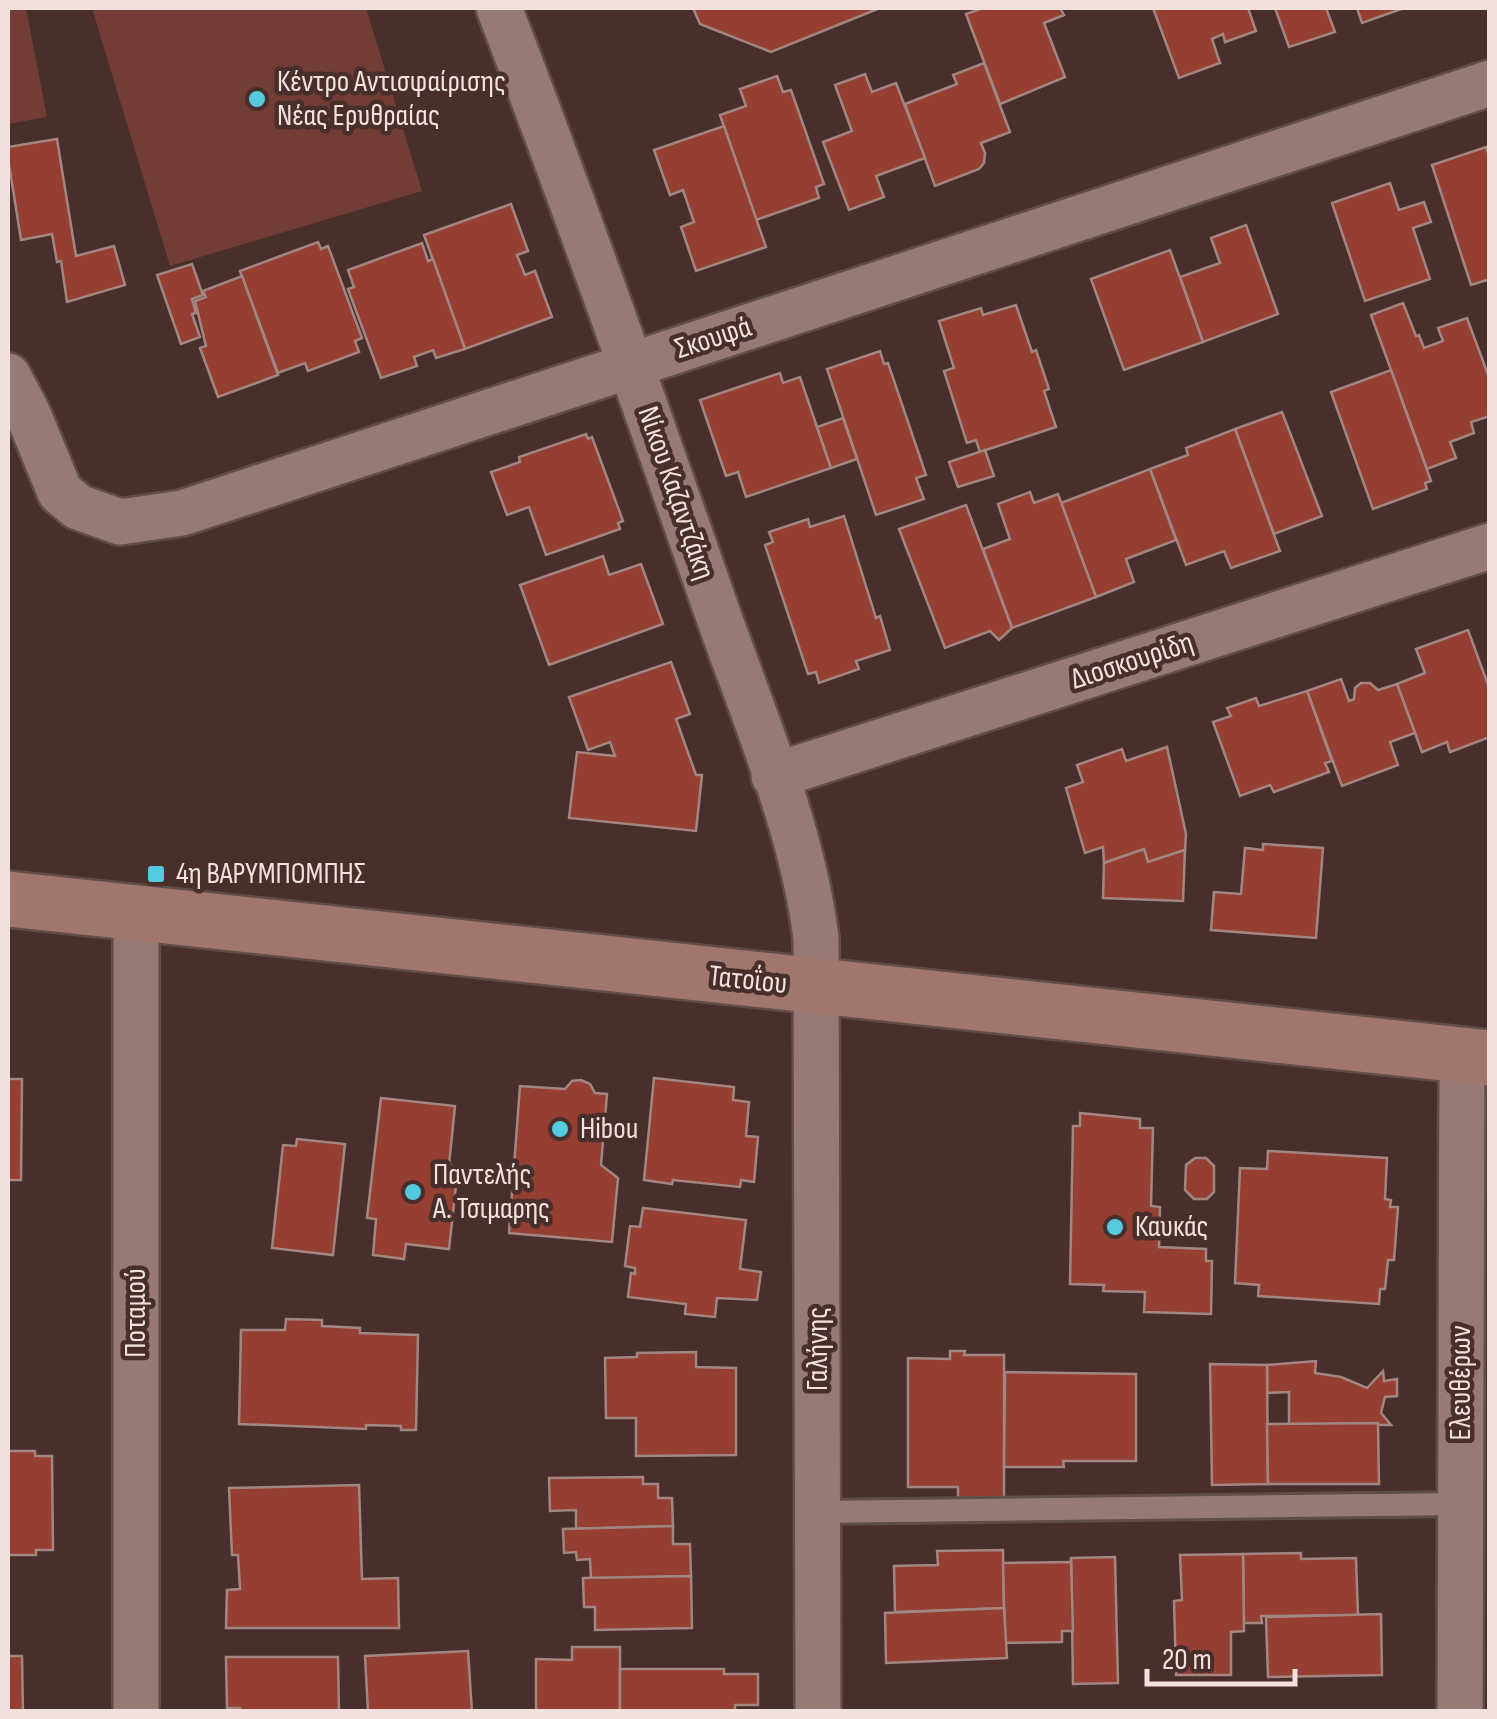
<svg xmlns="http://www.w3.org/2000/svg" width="1497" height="1719" font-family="'Sofia Sans Condensed',sans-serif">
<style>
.green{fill:#723d34}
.building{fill:#953e32;stroke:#a38681;stroke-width:2.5}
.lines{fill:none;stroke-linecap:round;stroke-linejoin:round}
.lane-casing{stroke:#604c48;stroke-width:28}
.street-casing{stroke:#604c48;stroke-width:50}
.secondary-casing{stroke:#604c48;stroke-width:60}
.lane{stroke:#977a75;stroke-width:22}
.street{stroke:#977a75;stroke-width:45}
.secondary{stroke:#a0766e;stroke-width:55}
.poi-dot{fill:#54cade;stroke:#482f2b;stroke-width:4}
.labels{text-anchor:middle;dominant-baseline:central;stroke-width:9;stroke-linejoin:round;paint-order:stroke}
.poi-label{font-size:30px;fill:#f2e1de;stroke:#482f2b;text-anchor:start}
.street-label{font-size:30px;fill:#f2e1de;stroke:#482f2b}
</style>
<rect width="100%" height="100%" fill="#482f2b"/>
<!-- green -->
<g class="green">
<polygon points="8,8 26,8 47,117 8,124"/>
<polygon points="92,8 366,8 422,191 170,266"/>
</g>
<!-- building -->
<g class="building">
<polygon points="693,8 880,8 771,52 700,24"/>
<polygon points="983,8 1060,8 1064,15 1044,23 1065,77 1000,104 966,14"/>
<polygon points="1153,8 1248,8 1256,31 1225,42 1223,34 1212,39 1220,63 1179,78"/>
<polygon points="1275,8 1326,8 1335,32 1289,47"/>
<polygon points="1357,8 1404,8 1362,23"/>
<polygon points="984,63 1010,132 981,143 985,153 984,163 979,169 935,186 905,104 957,84 953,75"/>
<polygon points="865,74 872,92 896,83 925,158 876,176 884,197 849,210 823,142 852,131 835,85"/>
<polygon points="777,76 783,92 791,90 824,184 816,187 819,198 756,220 720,115 746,106 740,89"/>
<polygon points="724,126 766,247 696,271 681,227 694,222 683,190 670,195 654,150"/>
<polygon points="57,139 76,256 114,246 125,285 67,302 61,261 57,262 52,234 21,240 8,158 8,147"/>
<polygon points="1486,147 1490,159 1490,279 1471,285 1432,165"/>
<polygon points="1390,183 1399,210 1424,202 1431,222 1413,228 1430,279 1365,301 1332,203"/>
<polygon points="511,204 528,251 517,255 525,275 535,271 552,317 465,349 424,235"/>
<polygon points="1246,225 1278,314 1203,342 1180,277 1220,263 1211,238"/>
<polygon points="318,242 321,249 328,246 362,338 355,341 359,352 308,371 305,363 278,373 240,271"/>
<polygon points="422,243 428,261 433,259 465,349 436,358 433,350 414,357 417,366 381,378 348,289 354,287 348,270"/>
<polygon points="1170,250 1203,342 1124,370 1091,279"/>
<polygon points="192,264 203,295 192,299 196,313 192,314 200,337 181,344 157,275"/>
<polygon points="242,276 278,375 218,397 200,348 206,346 195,301 206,297 203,291"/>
<polygon points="1403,303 1416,336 1419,335 1424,348 1443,341 1438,328 1467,318 1490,380 1490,416 1471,422 1474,433 1450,442 1456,458 1427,469 1371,315"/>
<polygon points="1016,305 1032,352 1036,350 1049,389 1044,391 1056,427 980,452 976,440 967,443 944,371 954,368 939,321 981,308 983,315"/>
<polygon points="880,351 884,364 888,363 926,475 916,478 924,499 876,515 827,369"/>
<polygon points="1391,370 1431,481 1425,483 1427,489 1373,509 1331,392"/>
<polygon points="780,373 783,383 800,377 831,468 746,497 738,472 726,476 700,400"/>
<polygon points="1282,412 1322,516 1274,534 1235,429"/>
<polygon points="843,418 857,459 831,468 817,427"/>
<polygon points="1235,429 1280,551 1231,568 1224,551 1186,565 1150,469 1188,455 1186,448"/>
<polygon points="586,434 588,439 592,437 623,521 618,523 620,529 546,555 529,507 507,515 491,472 520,462 519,457"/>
<polygon points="985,450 994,476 958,487 949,462"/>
<polygon points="1150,469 1176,540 1126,559 1134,582 1096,597 1061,503"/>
<polygon points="1030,492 1034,503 1058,494 1096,597 1012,628 983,549 1010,539 998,504"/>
<polygon points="966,505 1012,628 999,640 990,631 945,648 899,529"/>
<polygon points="844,516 876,618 880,616 890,650 856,661 859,669 819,683 816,672 808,674 765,545 773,542 769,532 808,519 810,527"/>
<polygon points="603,556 609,575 641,564 663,624 549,665 520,585"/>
<polygon points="1468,630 1490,690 1490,737 1450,752 1447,742 1422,752 1397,684 1425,673 1416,649"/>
<polygon points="671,662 690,714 676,719 696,775 702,775 696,831 569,818 577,752 615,756 610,742 588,750 569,697"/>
<polygon points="1341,679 1349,701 1354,699 1355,688 1361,683 1370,683 1378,690 1397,684 1415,733 1390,742 1398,765 1342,786 1307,691"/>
<polygon points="1307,691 1332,761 1325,763 1329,772 1274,792 1270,785 1240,796 1213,722 1231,716 1227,708 1256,698 1259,706"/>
<polygon points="1167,747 1186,834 1185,850 1148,862 1144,849 1104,863 1103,847 1085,853 1066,788 1083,782 1077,765 1122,749 1126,761"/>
<polygon points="1263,844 1323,848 1316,938 1211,930 1214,892 1241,894 1245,848 1263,850"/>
<polygon points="1144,849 1148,862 1185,850 1183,901 1103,898 1104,863"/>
<polygon points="654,1078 734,1087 733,1100 749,1102 746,1136 758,1137 754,1182 741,1180 740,1187 673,1180 672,1184 644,1180"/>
<polygon points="8,1079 22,1079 21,1180 8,1180"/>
<polygon points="581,1080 590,1084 595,1093 607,1094 601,1165 618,1178 612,1242 509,1233 520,1086 565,1089 572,1081"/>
<polygon points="381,1098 455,1106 449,1165 458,1167 449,1249 406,1244 404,1259 373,1255 376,1219 367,1218"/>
<polygon points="1080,1113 1140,1119 1140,1128 1153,1128 1151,1206 1160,1207 1159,1247 1206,1249 1206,1261 1212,1261 1211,1314 1144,1312 1145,1292 1103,1291 1104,1285 1070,1284 1073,1126 1080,1126"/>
<polygon points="297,1139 345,1144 333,1255 272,1248 283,1145 296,1146"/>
<polygon points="1268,1151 1387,1158 1385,1199 1391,1200 1390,1207 1398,1207 1394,1260 1388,1260 1385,1289 1380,1289 1379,1304 1258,1296 1259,1285 1235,1283 1240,1168 1267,1169"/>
<polygon points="1195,1158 1206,1158 1214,1166 1214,1192 1207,1199 1194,1199 1185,1190 1186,1165"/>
<polygon points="643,1208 746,1220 740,1269 761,1272 757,1300 717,1298 715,1317 685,1314 686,1304 628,1297 631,1273 635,1274 635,1268 625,1266 630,1226 640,1227"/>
<polygon points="286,1319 322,1320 322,1326 360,1328 360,1333 418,1335 416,1430 401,1430 401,1426 366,1425 366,1429 239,1424 241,1330 285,1330"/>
<polygon points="950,1351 965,1351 964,1355 1004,1355 1004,1498 958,1498 958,1487 908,1487 908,1358 950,1359"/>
<polygon points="696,1352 696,1367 736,1368 736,1455 636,1456 636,1418 606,1418 605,1358 637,1357 637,1353"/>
<polygon points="1316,1361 1315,1373 1341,1377 1367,1388 1383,1371 1384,1381 1397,1379 1397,1396 1385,1397 1381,1413 1391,1425 1289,1424 1289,1392 1267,1393 1267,1365"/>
<polygon points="1210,1364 1267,1365 1268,1484 1212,1485"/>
<polygon points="1005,1372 1136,1374 1136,1461 1063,1461 1064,1467 1004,1467"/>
<polygon points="1378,1423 1379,1484 1268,1484 1267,1424"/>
<polygon points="8,1451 35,1451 35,1456 52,1456 53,1550 36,1550 36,1555 8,1555"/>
<polygon points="643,1477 643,1484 658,1484 658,1498 672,1498 673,1526 576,1529 576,1510 550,1511 549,1478"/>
<polygon points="359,1485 362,1579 398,1578 399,1628 226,1628 227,1590 240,1589 238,1555 232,1555 229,1488"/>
<polygon points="673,1526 673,1544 690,1544 691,1576 591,1579 590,1559 577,1560 576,1552 564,1553 563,1529"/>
<polygon points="1003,1550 1004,1608 895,1612 894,1566 938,1565 937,1551"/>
<polygon points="1301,1553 1301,1559 1356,1558 1358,1615 1261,1616 1262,1623 1244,1623 1243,1554"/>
<polygon points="1243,1554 1244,1631 1231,1632 1231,1675 1176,1675 1174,1601 1182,1600 1180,1555"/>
<polygon points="1115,1557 1118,1683 1073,1684 1071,1558"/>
<polygon points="1071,1562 1073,1631 1062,1631 1062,1642 1005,1643 1003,1563"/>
<polygon points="691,1576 692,1628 595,1630 595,1607 584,1607 583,1578"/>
<polygon points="1004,1608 1007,1658 886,1663 885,1613"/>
<polygon points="1381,1614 1382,1675 1268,1677 1266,1617"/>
<polygon points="572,1647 620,1647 620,1712 536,1712 536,1659 572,1660"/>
<polygon points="468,1651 472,1712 368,1712 365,1656"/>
<polygon points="8,1656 22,1656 23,1712 8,1712"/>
<polygon points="226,1657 338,1657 339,1712 240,1712 240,1708 227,1708"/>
<polygon points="620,1669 724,1669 724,1674 758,1674 758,1705 735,1705 735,1712 620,1712"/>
</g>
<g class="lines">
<defs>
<polyline id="lane" points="819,1512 1460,1504"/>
<g id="street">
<path d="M499,8C575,205 645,405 715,606C752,712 802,826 816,938L818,1712"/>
<polyline points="8,376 28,414 60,492 78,507 120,522 182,513 1490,83"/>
<polyline points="774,776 1490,546"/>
<polyline points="136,915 136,1712"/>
<polyline points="1460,1712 1462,1055"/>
</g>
<polyline id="secondary" points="8,899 1490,1058"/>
</defs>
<!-- lane casing -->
<use href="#lane" class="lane-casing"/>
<!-- street casing -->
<use href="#street" class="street-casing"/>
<!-- secondary casing -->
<use href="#secondary" class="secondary-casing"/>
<!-- lane -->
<use href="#lane" class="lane"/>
<!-- street -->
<use href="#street" class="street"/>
<!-- secondary -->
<use href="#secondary" class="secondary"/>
</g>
<!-- markers -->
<g class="poi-dot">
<circle cx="257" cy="99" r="10"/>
<rect x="146" y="864" width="20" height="20" rx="5"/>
<circle cx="560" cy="1129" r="10"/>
<circle cx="413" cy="1192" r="10"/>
<circle cx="1115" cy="1227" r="10"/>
</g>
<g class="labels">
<!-- poi labels -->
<g class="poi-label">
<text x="277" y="82">Κέντρο Αντισφαίρισης<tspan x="277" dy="34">Νέας Ερυθραίας</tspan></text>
<text x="176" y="874">4η ΒΑΡΥΜΠΟΜΠΗΣ</text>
<text x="580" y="1129">Hibou</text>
<text x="433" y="1175">Παντελής<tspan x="433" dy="34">Α. Τσιμαρης</tspan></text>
<text x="1135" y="1227">Καυκάς</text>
</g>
<!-- street labels -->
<g class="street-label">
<text transform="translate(713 338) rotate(-18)">Σκουφά</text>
<text transform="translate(676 493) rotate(71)">Νίκου Καζαντζάκη</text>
<text transform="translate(1132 661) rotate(-18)">Διοσκουρίδη</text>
<text transform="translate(748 980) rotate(6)">Τατοΐου</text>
<text transform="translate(136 1313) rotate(-90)">Ποταμού</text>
<text transform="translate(818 1349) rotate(-90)">Γαλήνης</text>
<text transform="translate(1461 1383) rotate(-90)">Ελευθέρων</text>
</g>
</g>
<!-- border -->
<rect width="1497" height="1719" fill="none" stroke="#f2e1de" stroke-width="20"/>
<!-- scale -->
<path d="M1147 1669v15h148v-15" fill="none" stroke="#f2e1de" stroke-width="5"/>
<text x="1162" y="1669" font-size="30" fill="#f2e1de" stroke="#482f2b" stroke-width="8" paint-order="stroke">20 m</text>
</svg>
